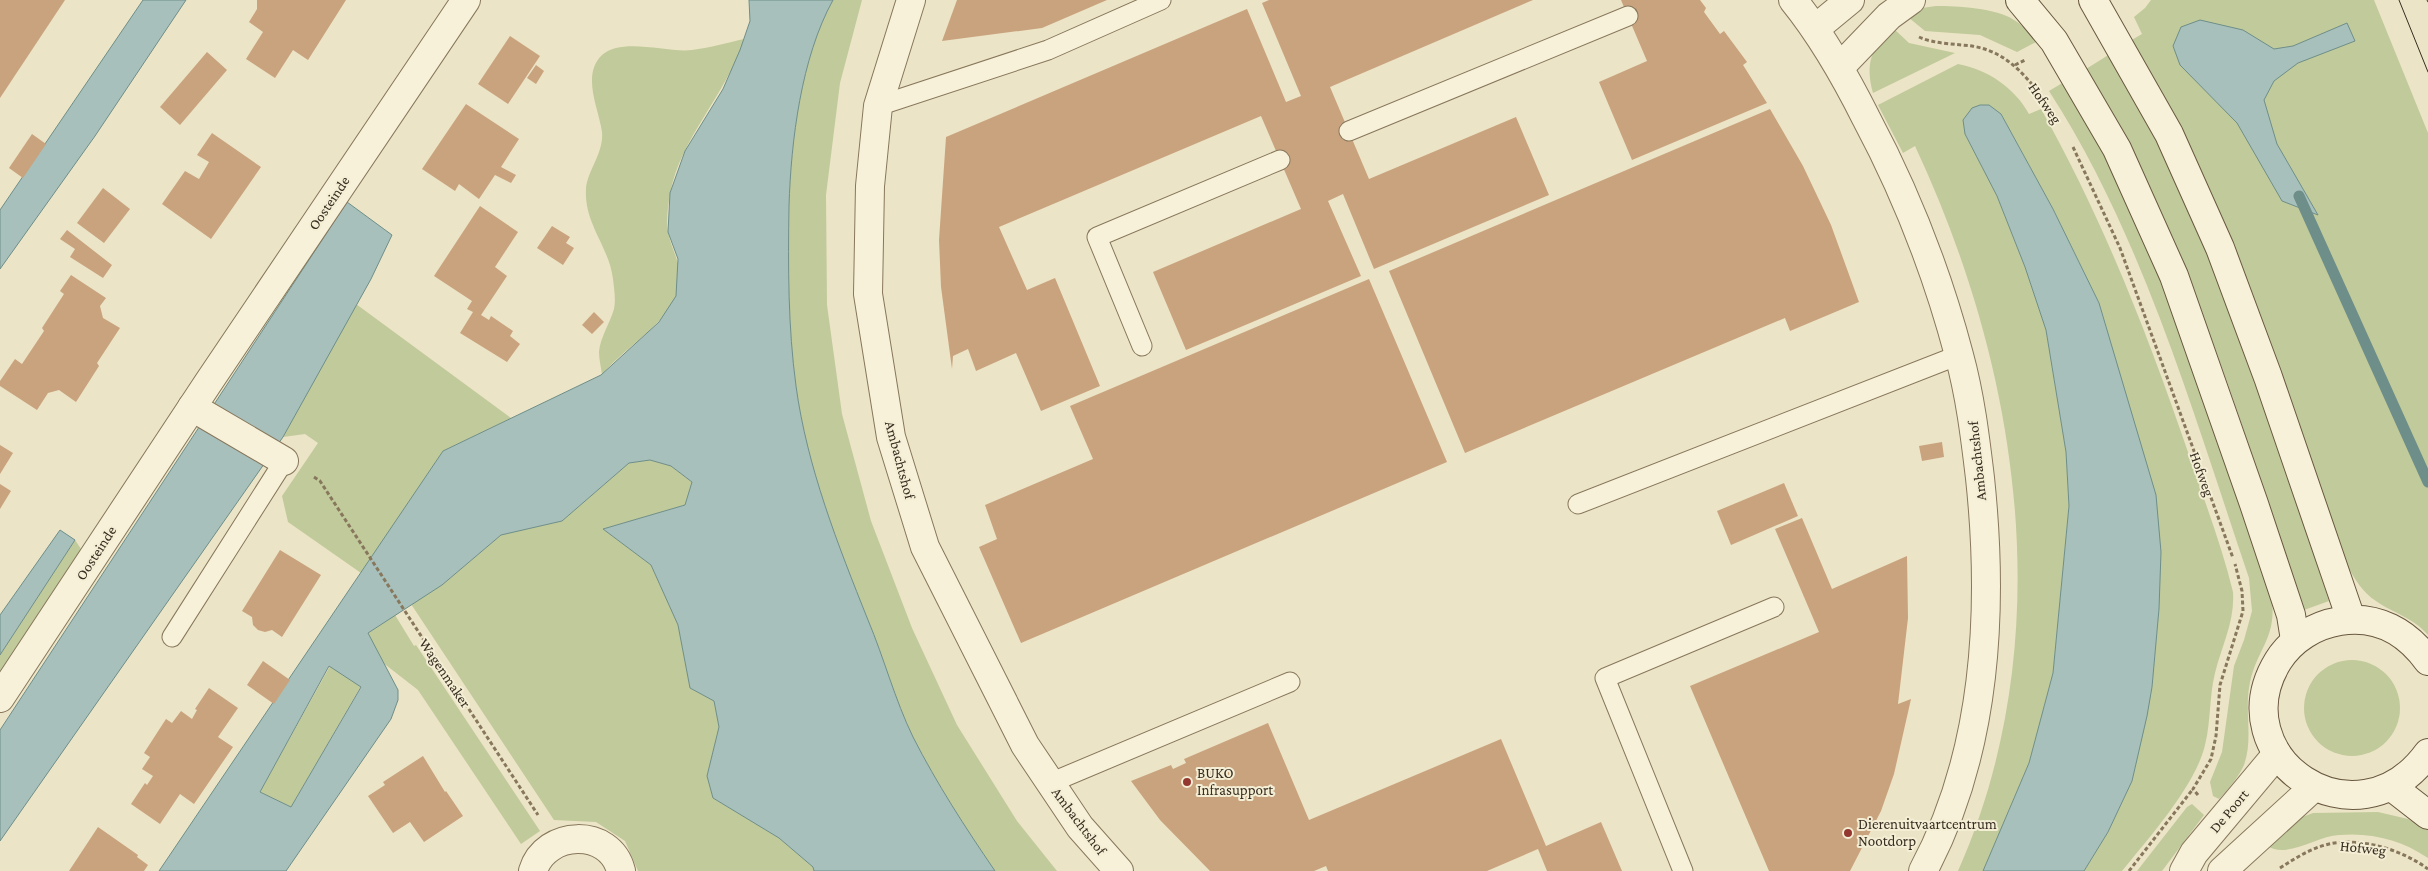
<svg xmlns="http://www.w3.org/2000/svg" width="2428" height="871" font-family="'Crimson Pro',serif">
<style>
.green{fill:#c1ca9a}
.water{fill:#a7c0bb;stroke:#6e8e89;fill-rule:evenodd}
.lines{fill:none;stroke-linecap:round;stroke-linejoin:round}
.stream{stroke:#6e8e89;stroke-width:11}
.building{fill:#c9a37e}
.service-casing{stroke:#87775c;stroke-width:21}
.minor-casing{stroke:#87775c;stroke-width:30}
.secondary-casing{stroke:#695840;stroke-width:30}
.path{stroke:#87775c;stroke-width:3;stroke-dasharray:4 2.5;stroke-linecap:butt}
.service{stroke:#f7f1d9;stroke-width:19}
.minor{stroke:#f7f1d9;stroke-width:28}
.secondary{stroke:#f7f1d9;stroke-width:28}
.tram{stroke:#382d20;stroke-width:1}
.poi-dot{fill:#93372f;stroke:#f4eed5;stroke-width:2}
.labels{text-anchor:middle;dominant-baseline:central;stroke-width:4;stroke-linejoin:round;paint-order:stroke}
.street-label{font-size:15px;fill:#382d20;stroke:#f4eed5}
.poi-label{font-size:15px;fill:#382d20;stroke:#f4eed5;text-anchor:start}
</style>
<rect width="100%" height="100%" fill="#ece4c6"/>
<!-- green -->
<g class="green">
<path d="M833,0H862L840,83L826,195L827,305L842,414L871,521L912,628L957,725L1017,821L1057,871H995C965,827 937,784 913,737C895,700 884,658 868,620C838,545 807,467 796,386C788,327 788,267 789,206C791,141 801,58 833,0Z"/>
<path d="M2151,0H2374L2428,133V635C2414,618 2393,613 2376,601C2363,593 2354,578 2347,565L2262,320L2221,218L2130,41L2142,34L2134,17L2145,8Z"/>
<path d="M1936,6C1956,6 1997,8 2014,20C2023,25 2030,34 2038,41L2017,52L1980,35L1925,31L1908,17L1922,8Z"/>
<path d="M1893,28L1909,43L1955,53L1873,93C1865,63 1871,48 1893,28Z"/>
<path d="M744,39C727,94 680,138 670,194C668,205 666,221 668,232C673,256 685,266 677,294C669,322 620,351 602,375C601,367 599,359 599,352C600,338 610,323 614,309C616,300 614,288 613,279C609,246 584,224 586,189C587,171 604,153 602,132C599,109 581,75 602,55C623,37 667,53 692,50C709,48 726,43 744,39Z"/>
<path d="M2110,54C2147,119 2182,187 2211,257C2258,368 2291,486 2329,601L2304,610C2258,475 2216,336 2158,206C2137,158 2111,114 2086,69Z"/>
<path d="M1958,64C1988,70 2014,87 2029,114L2041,109C2103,219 2148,335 2189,455C2204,500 2222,546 2233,592C2235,621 2222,645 2215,673C2209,697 2211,721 2205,745C2196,785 2148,839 2122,871H2084L2108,832L2132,781L2152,687L2159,609L2119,373L2099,303L2053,209L2001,114L1965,134L1997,196L2025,267L2046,330L2066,452L2069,506L2053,673L2029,763L1983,871H1958C2061,639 2020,370 1915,146L1903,153L1878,105Z"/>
<path d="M2064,82L2090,127L2145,237L2188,349L2271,593C2279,640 2255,648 2249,688C2245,714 2253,740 2244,765C2238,778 2229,788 2219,799L2213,796L2210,782L2222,752L2234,666L2244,640L2252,611L2249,578C2194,416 2143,236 2049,91Z"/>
<polygon points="356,304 511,418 443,451 361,573 288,522 282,496 318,443 305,434 283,437"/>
<polygon points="650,460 671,466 692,482 685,505 603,529 651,565 678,625 690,688 714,701 719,727 707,776 713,798 779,838 813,867 814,871 638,871 625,841 596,822 554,820 411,604 442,585 501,535 562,521 629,463"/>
<polygon points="75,540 83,552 0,681 0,655"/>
<polygon points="395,615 414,646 416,645 540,831 521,844 418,690 382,662 368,633"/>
<circle cx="2352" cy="708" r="48"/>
<polygon points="330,666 361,686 291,807 260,792"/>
<polygon points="2192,804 2204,815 2162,871 2137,871 2187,807"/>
<path d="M2378,812L2408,819L2428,830V858C2402,840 2371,832 2339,835C2316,836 2286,860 2266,845L2297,819L2313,813Z"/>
</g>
<!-- water -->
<g class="water">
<polygon points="143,0 186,0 95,136 0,269 0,210"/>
<path d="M749,0H833C801,58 791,141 789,206C788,267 788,327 796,386C807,467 838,545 868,620C884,658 895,700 913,737C937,784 965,827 995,871H814L813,867L779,838L713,798L707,776L719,727L714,701L690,688L678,625L651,565L603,529L685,505L692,482L671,466L650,460L629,463L562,521L501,535L442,585L368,633L398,690V700L391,719L286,871H159L443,451L601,375L659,322L676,296L678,259L668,232L670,193L685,151L723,89L740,50L750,21ZM329,666L361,687L291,807L260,792Z"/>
<polygon points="2200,20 2243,30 2274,49 2293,46 2347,23 2355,41 2298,63 2274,81 2264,100 2277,144 2318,215 2282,201 2237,123 2180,65 2173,46 2181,27"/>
<polygon points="1980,105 1989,105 2001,114 2053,209 2099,303 2156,495 2161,552 2159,609 2152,687 2147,716 2132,781 2108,832 2084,871 1983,871 2029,763 2053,673 2069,506 2066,452 2046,330 2025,267 1997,196 1965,134 1963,120 1972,108"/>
<polygon points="347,202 392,235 371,279 283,437 0,841 0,730"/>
<polygon points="60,530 75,540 0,655 0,615"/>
</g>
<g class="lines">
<!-- stream -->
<polyline class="stream" points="2299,196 2428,482"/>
</g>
<!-- building -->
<g class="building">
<polygon points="0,0 65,0 0,98"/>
<polygon points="257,0 346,0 308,60 293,50 275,78 246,59 263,32 249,22 257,9"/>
<polygon points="957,0 1107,0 1042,28 942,41"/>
<polygon points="1269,0 1533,0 1330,87 1369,179 1516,117 1549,195 1374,269 1343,194 1328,201 1361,276 1186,350 1153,272 1301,209 1261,116 999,227 1027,290 1055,278 1100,386 1041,411 1016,353 976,371 968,349 953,356 952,369 941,287 939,240 946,137 1247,9 1286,102 1301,96 1262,3"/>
<polygon points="1621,0 1700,0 1706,8 1704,12 1720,34 1724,31 1747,62 1743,65 1767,103 1632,160 1599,82 1647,61"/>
<polygon points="510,36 540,56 508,104 478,84"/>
<polygon points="207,52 227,70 180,125 160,107"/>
<polygon points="536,65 544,71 536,84 527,78"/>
<polygon points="466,104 519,139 501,167 516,175 511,183 495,175 479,199 459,184 455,191 422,169"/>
<polygon points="1770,109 1803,166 1831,225 1859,302 1790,331 1785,318 1465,453 1389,271"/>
<polygon points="212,133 261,167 211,239 162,204 185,171 199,179 209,162 197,155"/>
<polygon points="32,134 46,144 23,178 9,168"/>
<polygon points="103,188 130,209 104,243 77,223"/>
<polygon points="480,206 518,232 495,267 507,276 481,315 489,320 491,316 513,331 510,336 520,344 507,362 460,333 473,312 467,309 472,301 434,276"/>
<polygon points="552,226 570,237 566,243 574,248 563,265 537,248"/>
<polygon points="67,230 112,265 103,278 70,257 75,249 60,239"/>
<polygon points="71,275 106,298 100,306 103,318 120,328 97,363 99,366 76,402 59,390 48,393 37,410 0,386 0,381 15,359 22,364 44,331 42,328 64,294 60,291"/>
<polygon points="1369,279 1447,462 1021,643 979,547 997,539 985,505 1093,459 1070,406"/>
<polygon points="594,312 604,322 592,334 582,325"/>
<polygon points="1942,442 1944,457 1922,461 1919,446"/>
<polygon points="0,445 13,453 0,474"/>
<polygon points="1784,483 1798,516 1731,545 1717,511"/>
<polygon points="0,484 11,491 0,509"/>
<polygon points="1802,518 1832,589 1907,556 1908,618 1898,704 1911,699 1894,774 1881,811 1850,871 1769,871 1690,686 1819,632 1775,529"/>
<polygon points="280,550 321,575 282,637 272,630 265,632 258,630 253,625 252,617 242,611"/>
<polygon points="263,661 290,680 274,704 247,685"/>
<polygon points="209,688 238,708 218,737 233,747 194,804 180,794 160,824 131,804 145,783 147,785 153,776 142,769 150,757 144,753 166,719 172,723 181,711 192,719 197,710 195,709"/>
<polygon points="1268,723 1309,820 1501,739 1546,846 1601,822 1622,871 1547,871 1538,849 1487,871 1328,871 1326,866 1314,871 1210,871 1160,820 1131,781 1171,765 1173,769 1186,763 1184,759"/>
<polygon points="423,756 445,792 446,791 463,816 424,842 410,822 393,833 368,796 385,785 383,782"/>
<polygon points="98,827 138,855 137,857 148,865 144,871 69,871"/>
</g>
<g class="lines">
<defs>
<g id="service">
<polyline points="878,106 1048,50 1161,0"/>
<polyline points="1349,131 1628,16"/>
<polyline points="1142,346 1097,237 1280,160"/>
<polyline points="1578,504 1959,355"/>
<polyline points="172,637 284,461"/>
<polyline points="1050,783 1290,682"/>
<polyline points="1683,871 1605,678 1774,607"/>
</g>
<g id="minor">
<polyline points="911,0 878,106 870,186 868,294 891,437 925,547 1025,745 1080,827 1119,871"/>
<path d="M1793,0C1823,37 1845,76 1866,118C1906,193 1937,272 1959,355C1970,395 1975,436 1980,478C1994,610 1987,752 1923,871"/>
<polyline points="1816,28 1850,0"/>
<polyline points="1840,67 1889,16 1911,0"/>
<polyline points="192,407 284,461"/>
<polyline points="0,698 208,383 466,0"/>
<path d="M533,871C545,830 610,827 621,871"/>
<polyline points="2184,871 2194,853 2277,754"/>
<polyline points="2222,871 2314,787"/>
</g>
<g id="secondary">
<polyline points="2020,0 2054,41 2117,149 2174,276 2254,504 2291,615 2295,640"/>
<polyline points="2093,0 2169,134 2220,248 2268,377 2351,619"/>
<path d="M2428,661C2407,632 2377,615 2340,621C2315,625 2292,639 2278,661C2219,757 2356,852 2428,753"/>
<polyline points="2392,787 2428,815"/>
</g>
</defs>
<!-- service casing -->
<use href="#service" class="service-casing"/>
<!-- minor casing -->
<use href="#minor" class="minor-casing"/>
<!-- secondary casing -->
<use href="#secondary" class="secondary-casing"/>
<!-- path -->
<g class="path">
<path d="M1919,37C1934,44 1956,44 1972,46C2015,53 2036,89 2059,122"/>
<polyline points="2015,65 2025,60"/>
<polyline points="2073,147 2120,248 2233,558"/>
<polyline points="314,477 320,481 538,815"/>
<polyline points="2198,795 2193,789 2211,759 2216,736 2220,685 2243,611 2242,591 2235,564"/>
<path d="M2280,868C2294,859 2308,850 2325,845C2358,836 2401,849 2428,869"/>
<polyline points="2129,871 2193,789"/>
</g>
<!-- service -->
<use href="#service" class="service"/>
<!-- minor -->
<use href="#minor" class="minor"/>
<!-- secondary -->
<use href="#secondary" class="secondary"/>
<!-- tram -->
<g class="tram">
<polyline points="2399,0 2428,72"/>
<polyline points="2427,0 2428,2"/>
</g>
</g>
<!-- markers -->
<g class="poi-dot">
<circle cx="1187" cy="782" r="5"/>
<circle cx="1848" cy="833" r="5"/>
</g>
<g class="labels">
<!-- street labels -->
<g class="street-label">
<text transform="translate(2045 103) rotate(55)">Hofweg</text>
<text transform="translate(329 203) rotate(-56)">Oosteinde</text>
<text transform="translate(900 460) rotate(75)">Ambachtshof</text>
<text transform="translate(1977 461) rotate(-96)">Ambachtshof</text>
<text transform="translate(2202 474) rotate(70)">Hofweg</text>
<text transform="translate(96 553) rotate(-57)">Oosteinde</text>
<text transform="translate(445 673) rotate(56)">Wagenmaker</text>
<text transform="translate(2229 811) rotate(-50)">De Poort</text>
<text transform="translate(1079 821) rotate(53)">Ambachtshof</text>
<text transform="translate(2363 848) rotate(6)">Hofweg</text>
</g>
<!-- poi labels -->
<g class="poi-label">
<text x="1197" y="773">BUKO<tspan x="1197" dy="17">Infrasupport</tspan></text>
<text x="1858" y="824">Dierenuitvaartcentrum<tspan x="1858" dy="17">Nootdorp</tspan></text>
</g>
</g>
</svg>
